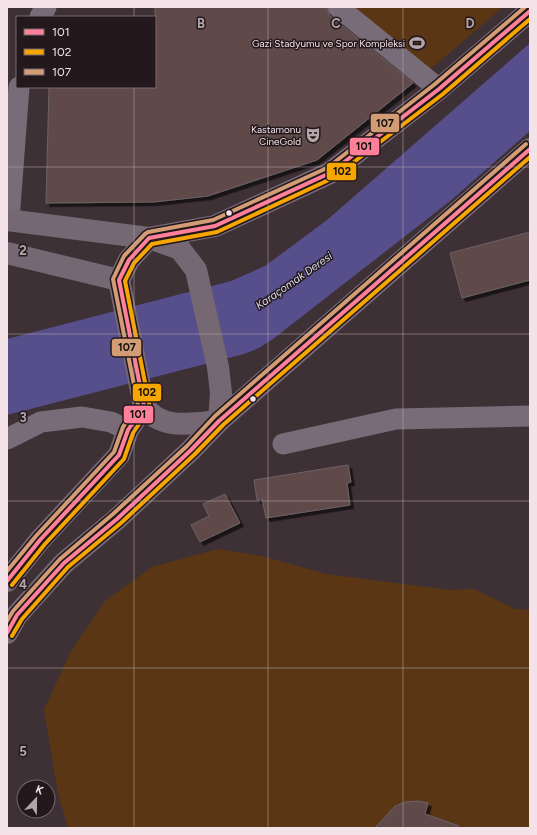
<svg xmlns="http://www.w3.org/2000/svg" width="537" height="835" font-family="Figtree,sans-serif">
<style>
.green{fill:#5b3615}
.water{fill:#574e8c}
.building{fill:#5e494a;stroke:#6d6264;filter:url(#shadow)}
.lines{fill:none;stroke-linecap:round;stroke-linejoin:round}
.minor{stroke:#786c78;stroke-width:21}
.major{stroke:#7a6a79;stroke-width:22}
.highway{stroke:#756873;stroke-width:22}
.bus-1-casing{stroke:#23181c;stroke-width:7}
.bus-2-casing{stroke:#23181c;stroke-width:7}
.bus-3-casing{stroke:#23181c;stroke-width:7}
.bus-1{stroke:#ff8098;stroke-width:4}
.bus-2{stroke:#f7a600;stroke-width:4}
.bus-3{stroke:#d39c74;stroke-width:4}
.grid{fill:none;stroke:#b4a5aa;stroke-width:1;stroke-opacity:0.55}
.bus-dot{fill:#f3e3e9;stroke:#23181c;stroke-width:1.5}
.labels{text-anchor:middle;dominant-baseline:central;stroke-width:3;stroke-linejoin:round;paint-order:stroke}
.poi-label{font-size:10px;fill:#f3e3e9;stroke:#23181c;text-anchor:end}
.water-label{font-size:11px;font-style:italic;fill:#dcdcf0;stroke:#23181c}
.grid-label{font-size:13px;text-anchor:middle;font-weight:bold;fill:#b4a5aa;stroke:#23181c;stroke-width:3;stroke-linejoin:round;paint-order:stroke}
.line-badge{stroke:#23181c;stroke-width:1.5}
.pale-badge-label{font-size:11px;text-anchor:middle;font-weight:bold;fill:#111}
</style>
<defs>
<filter id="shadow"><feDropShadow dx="3.5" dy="3.5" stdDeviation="0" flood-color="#0009"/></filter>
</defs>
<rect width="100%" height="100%" fill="#3e3136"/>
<!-- green -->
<g class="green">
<polygon points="326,7 503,7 419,79"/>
<path d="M218,549L262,556L326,574L450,590L474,589L515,609L530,610V828H454L446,821L425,814L405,802C392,808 385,815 380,828H68L58,794L44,710L71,651L105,601L152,567Z"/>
</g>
<!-- water -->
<polygon class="water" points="530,43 530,131 449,202 273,339 259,348 244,354 7,415 7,339 231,281 265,266 327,220"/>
<!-- building -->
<g class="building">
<polygon points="155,7 326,7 330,16 413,83 317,160 208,196 154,202 46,203 49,87 155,87"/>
<polygon points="530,232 530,280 462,298 450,253"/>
<polygon points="348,465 351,482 347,483 350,505 266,518 262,499 257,500 254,480"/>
<polygon points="225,494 240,523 200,542 191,525 209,516 203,504"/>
<polygon points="418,801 428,803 425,814 459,826 458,828 375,828 394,807 405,802"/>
</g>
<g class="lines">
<!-- minor -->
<g class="minor">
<polyline points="338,7 439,89"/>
<polyline points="40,17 46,7"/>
<polyline points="9,220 19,87"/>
<polyline points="7,439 41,422 82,417 111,422 128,430"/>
<polyline points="283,444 396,419 530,416"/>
</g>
<!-- major -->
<g class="major">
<polyline points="149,238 215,226 330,173 439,89 530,11"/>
<polyline points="219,421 530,149"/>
</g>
<!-- highway -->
<g class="highway">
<polyline points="7,220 149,238 180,249 196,270 218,367 221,393 219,421"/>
<polyline points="7,253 119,280"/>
<path d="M119,280L144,406C161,431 193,423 219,421"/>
<polyline points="119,280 129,260 149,238"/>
<polyline points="7,581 40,540 119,455 128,430 144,406"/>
<polyline points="7,633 17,615 64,563 117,519 191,450 219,421"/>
</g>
<defs>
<g id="bus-1">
<polyline points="7,581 40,540 119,455 128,430 144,406 119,280 129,260 149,238 215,226 330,173 439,89 530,11"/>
<polyline points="7,633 17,615 64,563 117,519 191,450 219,421 530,149"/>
</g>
<g id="bus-2">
<polyline points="12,585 45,544 124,459 133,433 150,408 125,281 134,263 152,244 217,232 333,178 443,94 530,19"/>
<polyline points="12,636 22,619 68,567 121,523 195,454 223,425 530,157"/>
</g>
<g id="bus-3">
<polyline points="7,571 36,536 114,452 123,427 138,405 113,279 124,256 145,234 148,232 213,220 327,168 435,84 525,7"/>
<polyline points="7,621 13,611 60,559 113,514 187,446 215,416 526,144"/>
</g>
</defs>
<!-- bus-1 casing -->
<use href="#bus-1" class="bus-1-casing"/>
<!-- bus-2 casing -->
<use href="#bus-2" class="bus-2-casing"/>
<!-- bus-3 casing -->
<use href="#bus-3" class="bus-3-casing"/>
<!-- bus-1 -->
<use href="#bus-1" class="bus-1"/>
<!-- bus-2 -->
<use href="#bus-2" class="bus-2"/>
<!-- bus-3 -->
<use href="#bus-3" class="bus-3"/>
</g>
<!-- grid -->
<path class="grid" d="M134,7V17M268,7V828M403,7V828M134,87V828M7,167H530M7,334H530M7,501H530M7,668H530"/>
<!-- icons -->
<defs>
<symbol id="stadium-bare" viewBox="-9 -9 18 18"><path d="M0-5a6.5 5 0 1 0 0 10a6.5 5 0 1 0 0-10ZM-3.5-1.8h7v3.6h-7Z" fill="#b4a5aa" stroke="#23181c" stroke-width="2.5" paint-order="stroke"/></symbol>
<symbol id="theatre-bare" viewBox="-9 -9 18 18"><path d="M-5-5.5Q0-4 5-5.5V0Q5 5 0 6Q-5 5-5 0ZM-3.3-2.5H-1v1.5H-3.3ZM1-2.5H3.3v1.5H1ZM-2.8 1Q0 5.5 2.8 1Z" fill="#b4a5aa" stroke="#23181c" stroke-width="2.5" paint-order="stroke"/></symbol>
</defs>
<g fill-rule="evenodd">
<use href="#stadium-bare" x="406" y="32" width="22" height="22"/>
<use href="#theatre-bare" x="302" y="124" width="22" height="22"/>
</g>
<!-- markers -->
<g class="bus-dot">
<circle cx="229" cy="213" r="3.5"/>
<circle cx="253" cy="399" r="3.5"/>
</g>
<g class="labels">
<!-- poi labels -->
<g class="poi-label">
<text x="405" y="43">Gazi Stadyumu ve Spor Kompleksi</text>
<text x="301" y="129">Kastamonu<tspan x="301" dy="12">CineGold</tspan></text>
</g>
<!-- water labels -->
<g class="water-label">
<text transform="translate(294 281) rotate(-35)">Karaçomak Deresi</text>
</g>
</g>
<g class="grid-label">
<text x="201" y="28">B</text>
<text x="336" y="28">C</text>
<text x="470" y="28">D</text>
<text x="23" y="255">2</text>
<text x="23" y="422">3</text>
<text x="23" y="589">4</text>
<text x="23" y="756">5</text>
</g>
<g class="line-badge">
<rect x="370" y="113" width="30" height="20" rx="4" fill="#d39c74"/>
<rect x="349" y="137" width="31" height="19" rx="4" fill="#ff8098"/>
<rect x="326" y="162" width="31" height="19" rx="4" fill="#f7a600"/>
<rect x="111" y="338" width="31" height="19" rx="4" fill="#d39c74"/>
<rect x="132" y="383" width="30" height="19" rx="4" fill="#f7a600"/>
<rect x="123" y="405" width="31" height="19" rx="4" fill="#ff8098"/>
</g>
<g class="pale-badge-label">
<text x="385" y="127">107</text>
<text x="364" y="150">101</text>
<text x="342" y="175">102</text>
<text x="127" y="351">107</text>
<text x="147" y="396">102</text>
<text x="138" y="418">101</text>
</g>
<!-- border -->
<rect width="537" height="835" fill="none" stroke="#f3e3e9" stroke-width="16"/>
<!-- legend -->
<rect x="16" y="16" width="140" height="72" fill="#23181c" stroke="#76696e"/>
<rect x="24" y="29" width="20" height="6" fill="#ff8098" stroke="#76696e"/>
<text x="52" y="36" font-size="12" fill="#f3e3e9">101</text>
<rect x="24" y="49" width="20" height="6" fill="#f7a600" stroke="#76696e"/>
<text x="52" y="56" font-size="12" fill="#f3e3e9">102</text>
<rect x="24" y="69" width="20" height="6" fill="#d39c74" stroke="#76696e"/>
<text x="52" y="76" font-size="12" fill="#f3e3e9">107</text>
<!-- north arrow -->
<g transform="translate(36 799) rotate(22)"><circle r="19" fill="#23181c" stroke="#76696e"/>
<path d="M0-3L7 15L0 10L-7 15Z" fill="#b4a5aa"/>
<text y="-6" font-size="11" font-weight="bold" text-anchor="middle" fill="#f3e3e9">K</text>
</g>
</svg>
